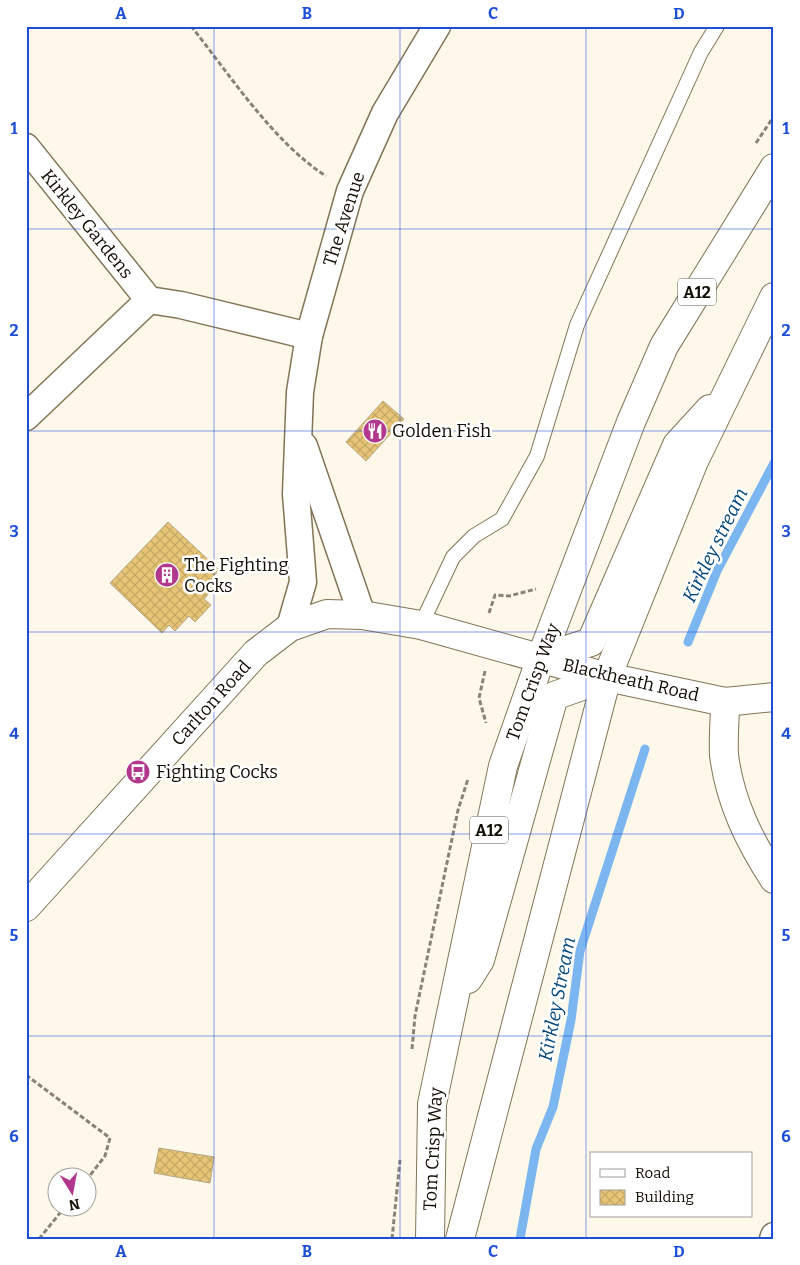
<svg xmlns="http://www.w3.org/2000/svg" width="800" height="1265" font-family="Bitter,serif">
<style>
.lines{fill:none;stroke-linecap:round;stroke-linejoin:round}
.stream{stroke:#7cb6f1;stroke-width:9}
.building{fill:url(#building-cross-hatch);stroke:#b5a686}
.lane-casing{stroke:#827455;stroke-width:16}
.street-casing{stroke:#827455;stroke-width:29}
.secondary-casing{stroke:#827455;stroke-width:30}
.highway-casing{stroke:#827455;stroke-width:30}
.path{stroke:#898377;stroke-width:3;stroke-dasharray:5 2.5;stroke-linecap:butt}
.lane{stroke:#fff;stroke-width:14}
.street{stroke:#fff;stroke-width:26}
.secondary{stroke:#fff;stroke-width:28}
.highway{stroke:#fff;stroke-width:28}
.grid{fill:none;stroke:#1d4ed8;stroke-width:1;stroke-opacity:0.55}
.labels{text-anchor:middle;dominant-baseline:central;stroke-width:5;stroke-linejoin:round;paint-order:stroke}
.shield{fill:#fff;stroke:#58554e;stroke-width:1}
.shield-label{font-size:16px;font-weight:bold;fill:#110c02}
.street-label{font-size:18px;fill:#110c02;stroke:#fff}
.poi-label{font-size:18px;fill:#110c02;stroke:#fff;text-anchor:start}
.water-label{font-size:19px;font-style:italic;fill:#02457b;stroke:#fff}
.neatline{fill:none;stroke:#1d4ed8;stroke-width:2}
.grid-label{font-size:16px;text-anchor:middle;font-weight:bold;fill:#1d4ed8}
</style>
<defs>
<pattern id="building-cross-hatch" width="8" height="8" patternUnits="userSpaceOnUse" patternTransform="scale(1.25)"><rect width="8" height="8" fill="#e7c576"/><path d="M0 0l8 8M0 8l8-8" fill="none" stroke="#c5a864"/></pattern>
</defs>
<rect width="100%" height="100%" fill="#fef8ea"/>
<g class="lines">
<!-- stream -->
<g class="stream">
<polyline points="688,642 717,571 774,463"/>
<polyline points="520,1239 536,1149 553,1107 571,1020 580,951 645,749"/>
</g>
</g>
<!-- building -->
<g class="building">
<polygon points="383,401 404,419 366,461 346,442"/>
<polygon points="168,522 219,570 211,579 217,584 204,599 211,605 195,622 189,616 175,631 169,625 162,633 110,583"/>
<polygon points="159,1148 214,1157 210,1183 154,1173"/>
</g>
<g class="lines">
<defs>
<polyline id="lane" points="421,625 453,557 474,536 502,519 537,456 577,325 701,52 717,26"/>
<g id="street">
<polyline points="26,147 149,300 181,305 309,336"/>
<polyline points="26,417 149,300"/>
<polyline points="304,446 362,615"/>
<polyline points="290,627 303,582 296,494 300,392 309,336 350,191 385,113 437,26"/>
<polyline points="773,1239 774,1236"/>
</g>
<g id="secondary">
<path d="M725,702C725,719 723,738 724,755C730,802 749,840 774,879"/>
<polyline points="26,907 256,653 290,627 327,614 362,615 421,625 607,677 725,702 774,697"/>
</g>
<g id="highway">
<polyline points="541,658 591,642 677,445 710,409"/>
<polyline points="468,979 480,960 554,696 607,677"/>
<polyline points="430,1239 432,1104 503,766 541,658 631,422 664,346 774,168"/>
<polyline points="460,1239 607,677 694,461 774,297"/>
</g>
</defs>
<!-- lane casing -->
<use href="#lane" class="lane-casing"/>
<!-- street casing -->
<use href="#street" class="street-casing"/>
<!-- secondary casing -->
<use href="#secondary" class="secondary-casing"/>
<!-- highway casing -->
<use href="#highway" class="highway-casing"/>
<!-- path -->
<g class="path">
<path d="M191,26C229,74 275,144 326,176"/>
<polyline points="756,143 774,116"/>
<polyline points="489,613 495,595 509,596 536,589"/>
<polyline points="485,671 479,698 486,723"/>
<polyline points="412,1049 415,1016 458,810 468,779"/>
<polyline points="26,1075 110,1138 105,1156 88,1178"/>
<polyline points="39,1239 64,1208"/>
<polyline points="392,1239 400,1160"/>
</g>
<!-- lane -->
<use href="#lane" class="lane"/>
<!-- street -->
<use href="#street" class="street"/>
<!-- secondary -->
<use href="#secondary" class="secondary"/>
<!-- highway -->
<use href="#highway" class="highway"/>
</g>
<!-- grid -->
<path class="grid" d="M214,26V1239M400,26V1239M586,26V1239M26,229H774M26,431H774M26,632H774M26,834H774M26,1036H774"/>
<!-- icons -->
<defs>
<symbol id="restaurant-disc" viewBox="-11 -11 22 22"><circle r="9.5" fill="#b1388d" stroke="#fff"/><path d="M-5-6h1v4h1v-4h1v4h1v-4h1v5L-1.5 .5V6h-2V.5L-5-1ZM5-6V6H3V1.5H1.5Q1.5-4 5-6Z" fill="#fff"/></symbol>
<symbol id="building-disc" viewBox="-11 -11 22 22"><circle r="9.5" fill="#b1388d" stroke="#fff"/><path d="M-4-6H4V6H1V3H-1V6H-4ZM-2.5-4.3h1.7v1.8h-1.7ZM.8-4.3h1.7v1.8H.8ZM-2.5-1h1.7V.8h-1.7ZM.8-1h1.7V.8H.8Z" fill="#fff"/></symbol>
<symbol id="bus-disc" viewBox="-11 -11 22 22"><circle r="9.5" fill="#b1388d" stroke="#fff"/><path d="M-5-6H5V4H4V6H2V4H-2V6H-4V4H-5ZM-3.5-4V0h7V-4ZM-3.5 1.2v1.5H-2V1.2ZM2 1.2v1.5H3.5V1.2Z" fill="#fff"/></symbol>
</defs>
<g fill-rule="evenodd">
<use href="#restaurant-disc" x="361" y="417" width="28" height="28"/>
<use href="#building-disc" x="153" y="561" width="28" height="28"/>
<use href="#bus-disc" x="124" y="758" width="28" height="28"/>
</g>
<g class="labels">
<!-- shield labels -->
<g class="shield">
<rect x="678" y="278.5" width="38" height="27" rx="4"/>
<rect x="470" y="816.5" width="38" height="27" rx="4"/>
</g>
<g class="shield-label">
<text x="697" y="292">A12</text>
<text x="489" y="830">A12</text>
</g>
<!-- street labels -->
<g class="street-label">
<text transform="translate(344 219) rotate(-72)">The Avenue</text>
<text transform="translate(87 224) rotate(51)">Kirkley Gardens</text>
<text transform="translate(631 680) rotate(13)">Blackheath Road</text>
<text transform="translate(533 682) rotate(-70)">Tom Crisp Way</text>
<text transform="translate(211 703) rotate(-48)">Carlton Road</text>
<text transform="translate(433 1149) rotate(-87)">Tom Crisp Way</text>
</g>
<!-- poi labels -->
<g class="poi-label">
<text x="392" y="431">Golden Fish</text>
<text x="184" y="565">The Fighting<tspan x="184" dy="21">Cocks</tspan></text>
<text x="156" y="772">Fighting Cocks</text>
</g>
<!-- water labels -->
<g class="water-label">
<text transform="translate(715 545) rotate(-64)">Kirkley stream</text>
<text transform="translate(557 999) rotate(-79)">Kirkley Stream</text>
</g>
</g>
<!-- border -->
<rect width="800" height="1265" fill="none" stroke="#ffffff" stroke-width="55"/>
<!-- legend -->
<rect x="590" y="1152" width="162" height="65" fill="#ffffff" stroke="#a09e9a"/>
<rect x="600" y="1169" width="25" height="8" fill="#ffffff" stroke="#a09e9a"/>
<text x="635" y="1178" font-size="15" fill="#110c02">Road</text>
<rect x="600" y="1190" width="25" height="15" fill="url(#building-cross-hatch)" stroke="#a09e9a"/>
<text x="635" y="1202" font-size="15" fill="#110c02">Building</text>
<!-- north arrow -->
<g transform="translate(72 1192) rotate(169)"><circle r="24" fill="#ffffff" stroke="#a09e9a"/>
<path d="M0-4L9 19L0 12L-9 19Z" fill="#b1388d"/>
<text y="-8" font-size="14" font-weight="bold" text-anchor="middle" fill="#110c02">N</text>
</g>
<rect x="28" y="28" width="744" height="1210" class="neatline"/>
<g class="grid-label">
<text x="121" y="19">A</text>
<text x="307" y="19">B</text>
<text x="493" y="19">C</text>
<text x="679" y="19">D</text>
<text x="14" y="134">1</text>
<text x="786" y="134">1</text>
<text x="14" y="336">2</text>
<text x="786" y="336">2</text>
<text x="14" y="537">3</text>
<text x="786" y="537">3</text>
<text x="14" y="739">4</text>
<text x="786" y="739">4</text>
<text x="14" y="941">5</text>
<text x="786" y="941">5</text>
<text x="14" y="1142">6</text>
<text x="786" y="1142">6</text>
<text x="121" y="1257">A</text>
<text x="307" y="1257">B</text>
<text x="493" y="1257">C</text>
<text x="679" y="1257">D</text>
</g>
</svg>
